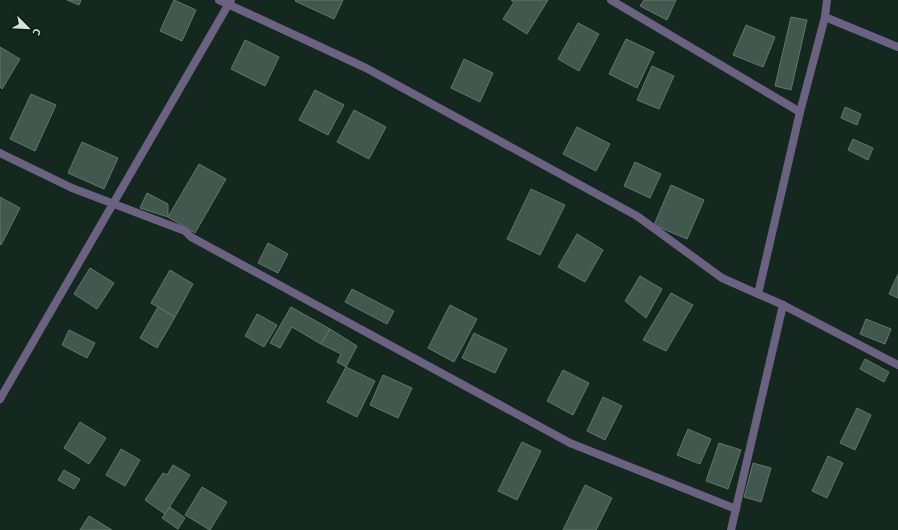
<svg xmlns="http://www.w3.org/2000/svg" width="898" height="530" font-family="'Alegreya Sans',sans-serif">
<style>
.building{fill:#42574d;stroke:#60776c}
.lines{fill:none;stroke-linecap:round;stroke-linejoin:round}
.street{stroke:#6b6282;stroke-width:8}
</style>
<rect width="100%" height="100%" fill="#14281f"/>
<!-- building -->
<g class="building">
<polygon points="67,0 81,0 79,5"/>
<polygon points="174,0 196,10 182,41 160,31"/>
<polygon points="296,0 343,0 334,19 295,1"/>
<polygon points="511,0 548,0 527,34 503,19 514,2"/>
<polygon points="644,0 676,0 667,20 640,6"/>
<polygon points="791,17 807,20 791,90 775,86"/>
<polygon points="578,23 599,34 579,71 558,59"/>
<polygon points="746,25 775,37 763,67 733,55"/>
<polygon points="626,39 654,52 637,88 609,74"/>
<polygon points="245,40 279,57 265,86 231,69"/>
<polygon points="0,47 20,59 2,89 0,87"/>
<polygon points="464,59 493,73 480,102 451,88"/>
<polygon points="652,66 674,76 659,109 637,100"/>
<polygon points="315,90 344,105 328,135 299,120"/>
<polygon points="31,94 56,105 35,151 10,139"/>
<polygon points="845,107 861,114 857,125 841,118"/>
<polygon points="354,110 386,127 369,159 337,142"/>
<polygon points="577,127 610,144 596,171 563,154"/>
<polygon points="853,139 873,148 868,160 848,150"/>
<polygon points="82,142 118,158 104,189 68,173"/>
<polygon points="635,162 661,174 650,198 624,186"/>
<polygon points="199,164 226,179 195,233 168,217"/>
<polygon points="671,185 704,200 687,239 654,225"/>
<polygon points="531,189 565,205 540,255 507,239"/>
<polygon points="147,193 168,204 168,217 140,208"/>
<polygon points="0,197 20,208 1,245 0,244"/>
<polygon points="577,234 603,250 585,282 558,267"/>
<polygon points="268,243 288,254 278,273 258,263"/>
<polygon points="90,268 114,283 97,309 74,294"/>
<polygon points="170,270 193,284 175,317 151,303"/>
<polygon points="898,274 898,298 889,294"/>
<polygon points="640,276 662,289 646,318 625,301"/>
<polygon points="352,289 394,311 387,324 345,302"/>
<polygon points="671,293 693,305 666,351 643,340"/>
<polygon points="450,305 477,319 454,362 428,348"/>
<polygon points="158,307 175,317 157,348 140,338"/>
<polygon points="291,307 330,329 321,344 292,327 280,348 270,343"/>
<polygon points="257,314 277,325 264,347 245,336"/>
<polygon points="866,319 891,329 885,344 860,334"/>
<polygon points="330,329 357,346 346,367 337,362 341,354 321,344"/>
<polygon points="69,330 95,343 87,358 62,345"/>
<polygon points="474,333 507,349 495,373 462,358"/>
<polygon points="865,359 889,372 884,382 860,369"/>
<polygon points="346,367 375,381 357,417 327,402"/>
<polygon points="563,370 589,383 573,415 547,401"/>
<polygon points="383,375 412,388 398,418 370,405"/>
<polygon points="603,397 622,406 605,440 587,431"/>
<polygon points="857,408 871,415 855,450 840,443"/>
<polygon points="80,422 106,438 89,464 64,448"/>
<polygon points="688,429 711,439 700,464 677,455"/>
<polygon points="522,442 541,451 517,500 498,491"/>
<polygon points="719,443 741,450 728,489 706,481"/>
<polygon points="121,449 140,460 125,486 106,475"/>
<polygon points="828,456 843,463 827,498 812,491"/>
<polygon points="753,463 771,468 761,502 744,497"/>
<polygon points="173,465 190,475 165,514 145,500 163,473 167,475"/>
<polygon points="64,470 80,479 74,489 58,480"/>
<polygon points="585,485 612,498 596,530 563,530"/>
<polygon points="202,487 227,502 210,530 185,515"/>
<polygon points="170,507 185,518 178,529 162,518"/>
<polygon points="89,516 112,530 80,530"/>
</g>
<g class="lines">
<!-- street -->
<g class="street">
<polyline points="219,0 366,68 637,216 722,278 783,305 898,365"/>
<polyline points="611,0 800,112"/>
<polyline points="825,17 898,47"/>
<polyline points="0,153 72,188 185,231 191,237 570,443 736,509"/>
<polyline points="758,294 800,112 825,17 827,0"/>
<polyline points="0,399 231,0"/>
<polyline points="731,530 783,305"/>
</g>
</g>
<!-- north arrow -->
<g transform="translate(28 28) rotate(114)" stroke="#0a1e16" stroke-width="3" paint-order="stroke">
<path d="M0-3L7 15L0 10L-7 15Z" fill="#d5e1db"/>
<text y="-6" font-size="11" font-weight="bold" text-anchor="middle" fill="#d5e1db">С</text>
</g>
</svg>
